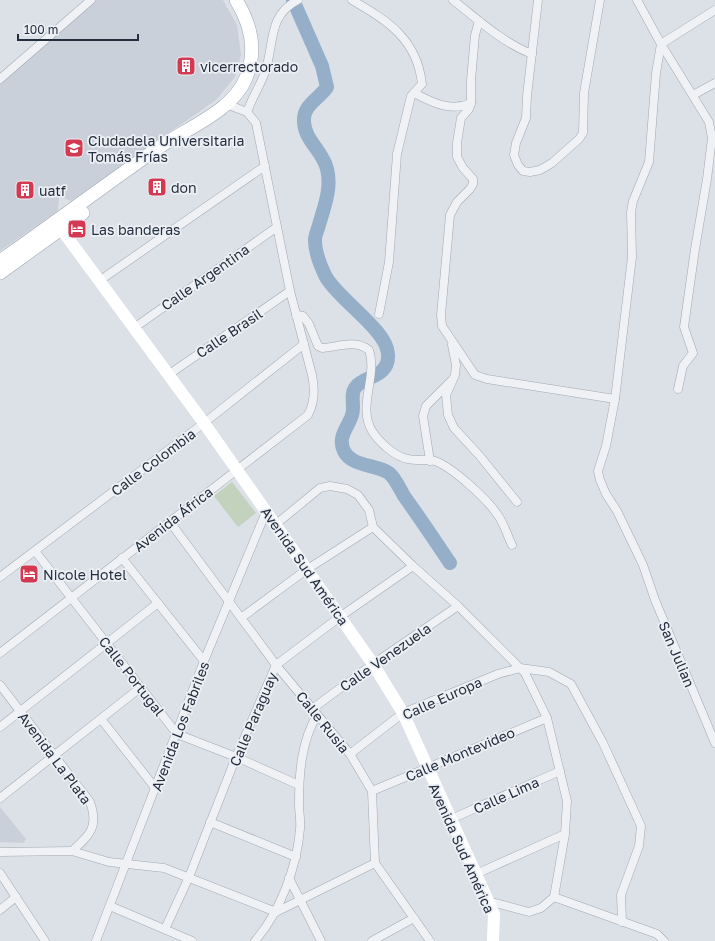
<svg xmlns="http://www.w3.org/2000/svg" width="715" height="941" font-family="'Golos Text',sans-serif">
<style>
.built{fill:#cad0d9}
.green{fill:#c2d2bd}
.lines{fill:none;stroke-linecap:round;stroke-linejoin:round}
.river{stroke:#95afc9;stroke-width:14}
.street-casing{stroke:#a1a8b1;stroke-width:9}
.primary-casing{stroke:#9ba5b3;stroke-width:14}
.street{stroke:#eff1f5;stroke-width:8}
.secondary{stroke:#fff;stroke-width:12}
.primary{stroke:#fff;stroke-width:13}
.labels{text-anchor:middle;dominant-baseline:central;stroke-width:3.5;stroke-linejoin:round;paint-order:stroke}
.poi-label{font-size:14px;fill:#252e3e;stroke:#ecf0f5;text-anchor:start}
.street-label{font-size:14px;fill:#252e3e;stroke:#ecf0f5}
</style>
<rect width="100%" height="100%" fill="#dce1e7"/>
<!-- built -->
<g class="built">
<polygon points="93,0 223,0 237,25 241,55 235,77 216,100 71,201 59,196 58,211 0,251 0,82"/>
<polygon points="0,807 26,839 24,843 0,842"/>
</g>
<!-- green -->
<polygon class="green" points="232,482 256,513 238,527 214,496"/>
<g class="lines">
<!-- river -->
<path class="river" d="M293,0L322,66L327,87C319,99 303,105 304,121C304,140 323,151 327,169C332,188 324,207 319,225C318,229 315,235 315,240C315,252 321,267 326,277C339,300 387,330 388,354C390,378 362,376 355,388C350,395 355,407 352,415C348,428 337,437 344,451C352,467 376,464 389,473C395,478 400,489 404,496C420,518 435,541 450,563"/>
<defs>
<g id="street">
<path d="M352,0C388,21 417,39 422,84L411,96L397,154L389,262L379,314"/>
<path d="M453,0C477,19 503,43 532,54"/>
<polyline points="538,0 527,96 526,118 516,143 514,155 518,165 523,171 530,172 540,170 552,163 579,139 583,133 584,93 600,0"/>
<polyline points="637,0 661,44 656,73 649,162 633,201 631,212 632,257 615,399 606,446 598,471 600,480 606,494 617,511 643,565 655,600 715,743"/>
<polyline points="479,21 475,35 471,80 471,103 469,109 461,118 457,143 457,157 463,168 473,179 473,184 470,189 457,202 450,215 441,315 442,326 475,375 487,379 615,399"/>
<polyline points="0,79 91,0"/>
<path d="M414,93C433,103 451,112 471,103"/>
<polyline points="693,95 715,83"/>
<path d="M247,112C252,98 260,86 265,72C275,43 267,16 298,0"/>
<polyline points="99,281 265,166"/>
<path d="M296,315L303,316L309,324L318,346L322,348C339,347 354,339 369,350C378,376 357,406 372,431C379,442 395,457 408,459C417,461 426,459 435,461C452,467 487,499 497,514C504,523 507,535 512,545"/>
<polyline points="134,328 277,227"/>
<polyline points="452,345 456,365 455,375 446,395 448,415 454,428 479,455 517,502"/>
<polyline points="168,375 290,291"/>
<polyline points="678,389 683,366 693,353 684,327 695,249 707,179 712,138 709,122 661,44 715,10"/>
<polyline points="430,461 423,416 426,406 451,381"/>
<polyline points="170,522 276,665 350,754 372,791 375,863 430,941"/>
<polyline points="275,525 320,488 330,486 347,489 358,495 369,510 373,527 413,566 458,606 525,673 547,718 567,801 565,834 554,897 541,908 529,912 488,901"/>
<polyline points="35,551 177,734 236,757 299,785"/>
<polyline points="122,558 204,661"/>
<polyline points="0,577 204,423 304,344"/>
<polyline points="241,618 306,570 373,527"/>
<path d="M0,653L308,415C315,402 315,389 312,375L290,291L256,123L247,112L226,104"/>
<path d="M0,685L90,802C99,827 90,835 72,851"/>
<polyline points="312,709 373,664 458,606"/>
<polyline points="101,719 156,789"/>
<polyline points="0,727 158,603"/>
<polyline points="350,754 403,713 498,674 520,668 549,672 571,684 603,743 641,826 639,846 621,895 622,922"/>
<polyline points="372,791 547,718"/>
<polyline points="0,798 140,688"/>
<polyline points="451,819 560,771"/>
<polyline points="210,822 296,857"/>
<polyline points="0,852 72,851 109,862 164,868 276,912"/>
<polyline points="0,873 45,941"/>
<polyline points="476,874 565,834"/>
<polyline points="289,878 321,941"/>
<polyline points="554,897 657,934 664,941"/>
<polyline points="110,906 192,941"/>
<polyline points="0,910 16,897"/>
<polyline points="276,912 375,863"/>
<polyline points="165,929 189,877 236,757 276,665 341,616 413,566"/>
<polyline points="96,941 204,661 266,512"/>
<path d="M255,941C280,912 297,867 300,829C301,821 299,812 299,804C299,774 301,742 317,715"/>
<polyline points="372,941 414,918"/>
</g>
<g id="primary">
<path d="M0,261C53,224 105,185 158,148C185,129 233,111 246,78C257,51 251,24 236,0"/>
<polyline points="0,273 83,213"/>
</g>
</defs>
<!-- street casing -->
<use href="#street" class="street-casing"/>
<!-- primary casing -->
<use href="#primary" class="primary-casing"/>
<!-- street -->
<use href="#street" class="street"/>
<!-- secondary -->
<polyline class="secondary" points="56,222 204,423 373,664 403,713 494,914 493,941"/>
<!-- primary -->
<use href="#primary" class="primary"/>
</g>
<!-- icons -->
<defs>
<symbol id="building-square" viewBox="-11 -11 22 22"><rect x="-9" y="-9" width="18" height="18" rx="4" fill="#d33a51" stroke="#ecf0f5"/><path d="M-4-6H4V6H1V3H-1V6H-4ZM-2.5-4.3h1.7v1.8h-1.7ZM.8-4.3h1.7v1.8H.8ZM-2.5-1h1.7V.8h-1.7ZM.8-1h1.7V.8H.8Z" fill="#fff"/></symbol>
<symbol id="university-square" viewBox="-11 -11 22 22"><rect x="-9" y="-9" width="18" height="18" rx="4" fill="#d33a51" stroke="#ecf0f5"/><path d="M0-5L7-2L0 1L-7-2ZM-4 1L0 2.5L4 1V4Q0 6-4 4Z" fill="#fff"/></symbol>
<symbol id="hotel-square" viewBox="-11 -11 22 22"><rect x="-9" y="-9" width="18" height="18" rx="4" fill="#d33a51" stroke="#ecf0f5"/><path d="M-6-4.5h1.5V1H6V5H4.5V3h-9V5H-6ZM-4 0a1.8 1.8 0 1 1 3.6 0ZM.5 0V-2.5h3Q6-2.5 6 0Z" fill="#fff"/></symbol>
</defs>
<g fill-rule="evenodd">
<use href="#building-square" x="175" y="55" width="22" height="22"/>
<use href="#university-square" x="63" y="137" width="22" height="22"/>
<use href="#building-square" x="146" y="176" width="22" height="22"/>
<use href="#building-square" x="14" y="179" width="22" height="22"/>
<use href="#hotel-square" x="66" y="218" width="22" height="22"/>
<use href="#hotel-square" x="18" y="563" width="22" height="22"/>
</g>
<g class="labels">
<!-- poi labels -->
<g class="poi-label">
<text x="200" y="66">vicerrectorado</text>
<text x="88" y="140">Ciudadela Universitaria<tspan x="88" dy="16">Tomás Frías</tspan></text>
<text x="171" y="187">don</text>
<text x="39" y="190">uatf</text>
<text x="91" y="229">Las banderas</text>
<text x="43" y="574">Nicole Hotel</text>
</g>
<!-- street labels -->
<g class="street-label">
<text transform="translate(205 277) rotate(-35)">Calle Argentina</text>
<text transform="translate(229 333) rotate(-34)">Calle Brasil</text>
<text transform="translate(153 462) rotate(-37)">Calle Colombia</text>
<text transform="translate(173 519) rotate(-38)">Avenida África</text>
<text transform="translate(305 566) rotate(55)">Avenida Sud América</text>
<text transform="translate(677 654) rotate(67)">San Julian</text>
<text transform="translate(385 657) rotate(-35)">Calle Venezuela</text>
<text transform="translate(132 676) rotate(52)">Calle Portugal</text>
<text transform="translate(442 698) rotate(-24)">Calle Europa</text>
<text transform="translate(253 719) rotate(-67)">Calle Paraguay</text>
<text transform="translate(323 722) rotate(51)">Calle Rusia</text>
<text transform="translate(180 726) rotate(-69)">Avenida Los Fabriles</text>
<text transform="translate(460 754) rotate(-23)">Calle Montevideo</text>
<text transform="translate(55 758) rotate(53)">Avenida La Plata</text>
<text transform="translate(506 795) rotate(-24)">Calle Lima</text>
<text transform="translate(462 848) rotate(66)">Avenida Sud América</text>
</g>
</g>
<!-- scale -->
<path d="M18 34v6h120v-6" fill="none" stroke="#252e3e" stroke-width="2"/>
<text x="24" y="34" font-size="12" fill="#252e3e" stroke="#ecf0f5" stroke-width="3" paint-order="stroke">100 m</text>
</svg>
